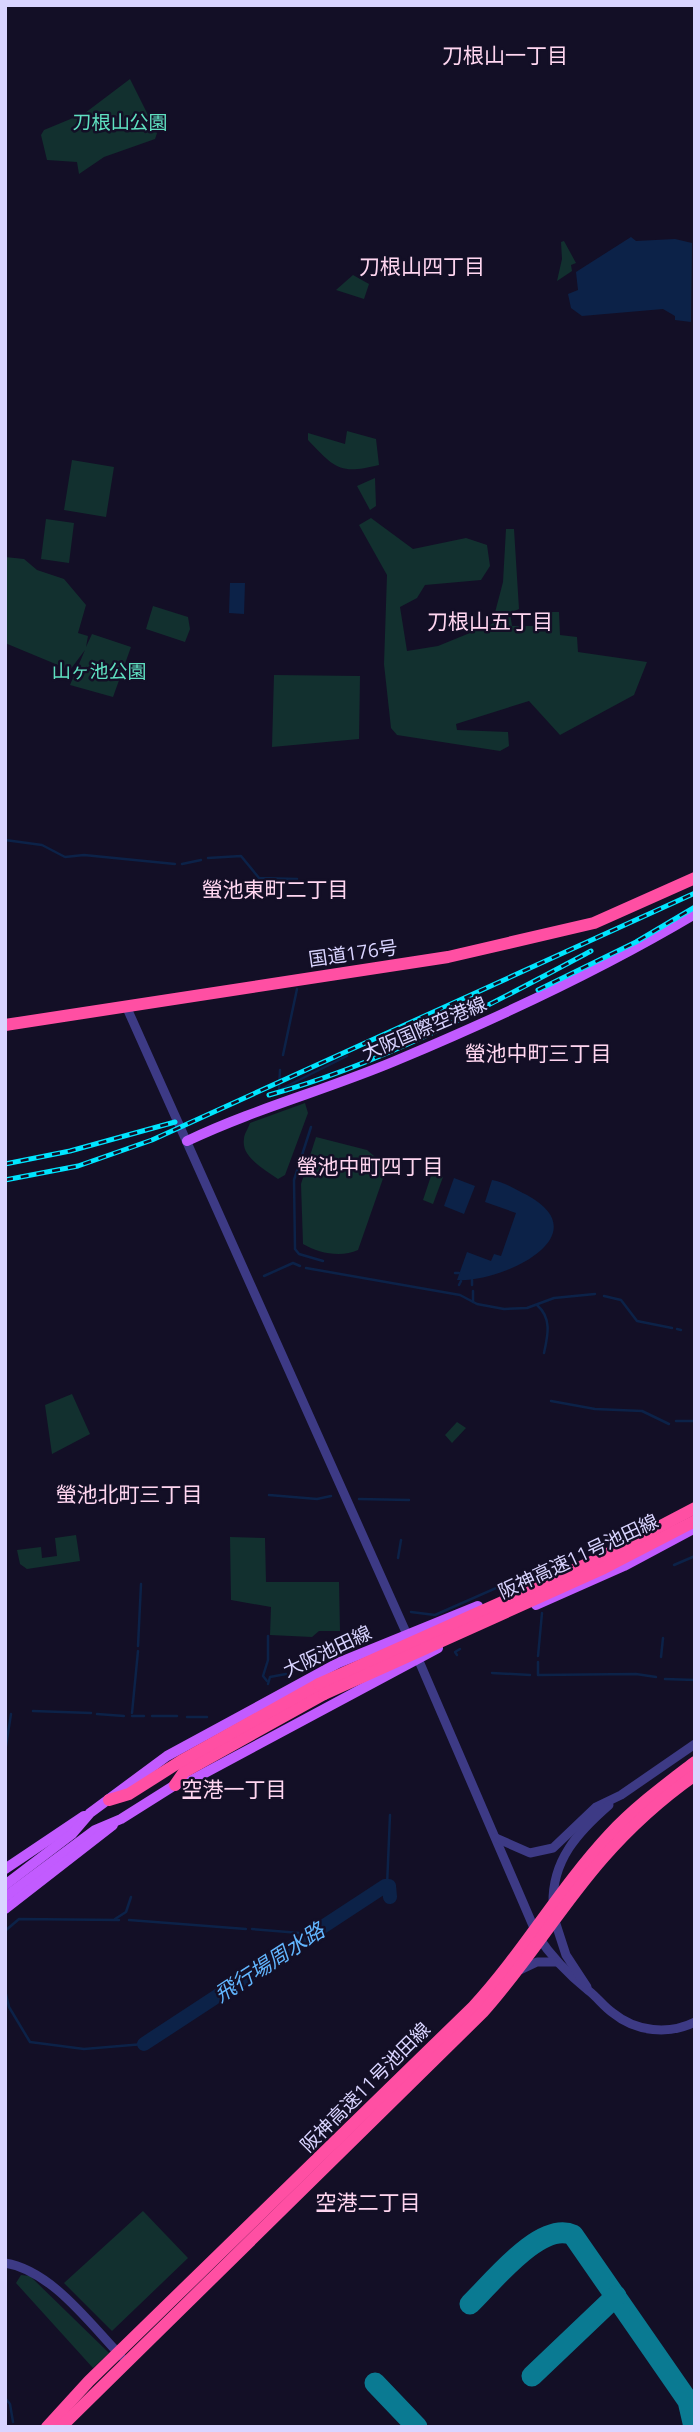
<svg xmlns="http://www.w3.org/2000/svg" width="700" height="2432" font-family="'Open Sans','Noto Sans JP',sans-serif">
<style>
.green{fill:#12302f}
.water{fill:#0c2248}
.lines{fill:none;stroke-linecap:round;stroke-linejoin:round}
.stream{stroke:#0c2248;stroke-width:2.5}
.river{stroke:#0c2248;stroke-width:14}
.taxiway{stroke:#0a7a92;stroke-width:21}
.minor{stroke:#3d3a85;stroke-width:9}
.major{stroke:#c25bff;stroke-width:10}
.highway{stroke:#ff4fa3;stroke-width:12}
.rail-casing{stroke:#00e5ff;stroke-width:5}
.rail{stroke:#130f26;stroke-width:2.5;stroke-dasharray:8;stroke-linecap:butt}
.highway-bridge{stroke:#ff4fa3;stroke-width:12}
.labels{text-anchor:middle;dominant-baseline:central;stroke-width:5;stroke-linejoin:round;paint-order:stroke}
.park-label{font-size:19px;fill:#5fe0c0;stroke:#130f26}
.street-label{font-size:19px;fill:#d9d4ff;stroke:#130f26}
.neighbourhood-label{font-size:21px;fill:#ffd6f0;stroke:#130f26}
.water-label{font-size:21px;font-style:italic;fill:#62b6ff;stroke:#130f26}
</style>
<rect width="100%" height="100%" fill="#130f26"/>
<!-- green -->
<g class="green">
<polygon points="130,79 157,133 155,139 104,157 79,174 77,162 47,160 41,135 44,130 85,113"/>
<polygon points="564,241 576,263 571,265 572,271 557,281 562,259 561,242"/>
<polygon points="353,275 369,284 364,299 336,290"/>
<path d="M347,431L376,439L379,465C339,475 335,468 308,440V433L345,444Z"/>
<polygon points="72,460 114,467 106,517 64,510"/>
<polygon points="375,478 376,506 370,510 357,486"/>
<polygon points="371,518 413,549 466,538 487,545 490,566 481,580 425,585 417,598 400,607 407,651 438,646 492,624 503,582 506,529 514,529 519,609 510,613 512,626 537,626 543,612 559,612 560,635 577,637 578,652 647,662 634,695 560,735 529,701 456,724 457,730 508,732 509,746 500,751 397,735 391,728 384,664 387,575 359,525"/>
<polygon points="46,519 74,523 69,563 41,559"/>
<polygon points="5,557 24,559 37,570 64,579 86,605 78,633 88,636 86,647 92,634 131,647 113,697 70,685 85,650 70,670 5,643"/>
<polygon points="153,606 188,617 190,629 185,642 146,629"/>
<polygon points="274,675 360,676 359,739 272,747"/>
<path d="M305,1103L308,1113L285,1175L278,1179C263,1168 241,1157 244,1139C244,1134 248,1129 250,1123Z"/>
<path d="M316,1137L367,1150L387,1167L358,1250C341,1258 318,1253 303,1244L301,1184Z"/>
<polygon points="432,1173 443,1177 433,1204 423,1200"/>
<polygon points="72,1394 90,1434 52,1454 45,1405"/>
<polygon points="457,1422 466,1428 452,1443 445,1435"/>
<polygon points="76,1535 80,1561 27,1569 20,1564 17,1550 41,1547 42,1558 57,1556 55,1538"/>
<polygon points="230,1537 265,1538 266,1582 339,1582 340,1631 319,1631 312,1637 270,1635 271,1607 231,1600"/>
<polygon points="143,2211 188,2258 112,2331 64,2283"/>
<polygon points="21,2275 30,2276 109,2353 93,2368 16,2283"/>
</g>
<!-- water -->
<g class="water">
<polygon points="631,237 636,241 675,239 692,243 691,322 675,320 675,316 663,309 582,316 571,308 568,294 578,290 576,272"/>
<polygon points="230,583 245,583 244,614 229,613"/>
<polygon points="454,1178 475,1186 464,1214 444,1206"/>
<path d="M492,1180C505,1182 516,1190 527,1195C602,1236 500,1283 457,1280L467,1252L491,1261L494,1254L501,1256L516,1213L485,1202Z"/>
</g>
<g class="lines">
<!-- stream -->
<g class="stream">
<polyline points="5,840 42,845 65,857 84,855 175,864"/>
<polyline points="208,858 241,856 259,878 297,879"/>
<polyline points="182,864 201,860"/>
<polyline points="283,1055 297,989"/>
<polyline points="279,1090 347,1056"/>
<polyline points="279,1090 280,1070"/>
<polyline points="311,1127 294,1180 295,1249 299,1254 323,1261"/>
<polyline points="306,1268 460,1295 477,1304 504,1309 527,1308 554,1298 595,1294"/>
<polyline points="455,1273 459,1273"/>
<polyline points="264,1276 293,1263 300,1266"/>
<polyline points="472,1280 472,1285"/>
<polyline points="459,1285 461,1281"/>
<polyline points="473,1291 473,1302"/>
<polyline points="604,1296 621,1300 637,1321 672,1328"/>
<path d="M537,1305C552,1318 548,1335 544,1353"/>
<polyline points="677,1329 681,1330"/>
<polyline points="551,1401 595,1409 642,1411 669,1424"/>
<polyline points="676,1421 695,1421"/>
<polyline points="269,1495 317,1499 331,1496"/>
<polyline points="359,1499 409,1500"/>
<polyline points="398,1558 401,1540"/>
<polyline points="674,1565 695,1556"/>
<polyline points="411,1612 435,1615 514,1580"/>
<polyline points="138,1646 141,1584"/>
<polyline points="457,1655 455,1652 460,1649"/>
<polyline points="538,1656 542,1613"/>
<polyline points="661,1657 663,1638"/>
<polyline points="538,1662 538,1675 636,1674 656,1677"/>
<polyline points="492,1673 530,1675"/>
<polyline points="665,1679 695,1680"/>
<polyline points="267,1681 263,1676 268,1660 268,1636"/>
<polyline points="268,1684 270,1677 286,1674"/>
<polyline points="33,1711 91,1713"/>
<polyline points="132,1713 138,1651"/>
<polyline points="97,1714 124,1716"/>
<polyline points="132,1716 144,1716"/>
<polyline points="152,1716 177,1716"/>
<polyline points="187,1717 207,1717"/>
<polyline points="5,1752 11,1714"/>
<polyline points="387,1886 390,1815"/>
<polyline points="115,1919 126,1912 131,1897"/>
<polyline points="129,1920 246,1929"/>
<polyline points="252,1929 312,1934"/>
<polyline points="5,1931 19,1919 119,1920"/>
<polyline points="5,1990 9,2007 30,2042 84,2049 144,2044"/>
<polyline points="5,2398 10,2404 13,2422"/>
</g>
<!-- river -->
<polyline class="river" points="144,2044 385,1886 389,1886 390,1897"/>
<!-- taxiway -->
<g class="taxiway">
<path d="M470,2304C492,2283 541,2220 573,2235L688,2401L694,2427"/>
<polyline points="532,2376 616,2296"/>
<polyline points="375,2383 417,2427"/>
</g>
<!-- minor -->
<g class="minor">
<polyline points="126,1006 409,1639"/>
<path d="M416,1654L537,1935C552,1958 568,1974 589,1991C597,1997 604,2007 613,2013C636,2032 669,2035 695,2022"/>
<polyline points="496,1838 530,1853 553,1848 596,1807 621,1795 695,1744"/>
<path d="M553,1904C552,1860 578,1832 609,1805"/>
<polyline points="554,1918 566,1955 587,1987"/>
<polyline points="520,1970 537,1962 557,1962"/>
<path d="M5,2263C51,2270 90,2324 121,2356"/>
</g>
<!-- major -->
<g class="major">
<path d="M187,1141C254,1109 326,1090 395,1061C498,1018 599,971 695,914"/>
<polyline points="536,1605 624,1566 695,1528"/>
<polyline points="5,1869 84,1816"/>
<polyline points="5,1885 72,1834 90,1813 167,1756 338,1663 478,1606"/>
<polyline points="5,1897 95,1830 121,1819 175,1785 190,1781 438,1648"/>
<polyline points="5,1909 113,1825"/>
</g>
<!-- highway -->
<g class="highway">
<polyline points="5,1025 448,957 594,923 695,878"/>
<polyline points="175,1785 184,1772 324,1694"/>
<polyline points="109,1800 129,1794 181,1761 319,1684"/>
</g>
<defs>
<g id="rail">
<polyline points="538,990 636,942 695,907"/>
<path d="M269,1095C384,1063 486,1007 591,951"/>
<polyline points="5,1164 70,1151 175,1122"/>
<polyline points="5,1180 78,1166 152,1140 695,893"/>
</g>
</defs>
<!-- rail casing -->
<use href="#rail" class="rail-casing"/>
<!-- rail -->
<use href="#rail" class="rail"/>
<!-- highway-bridge -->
<g class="highway-bridge">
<polyline points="319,1684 596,1560 695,1508"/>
<polyline points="324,1694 604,1568 695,1521"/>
<path d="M47,2427L89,2381L473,2007C523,1953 559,1889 609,1835C635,1807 665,1785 695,1762"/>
<path d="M61,2427L483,2012C527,1963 560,1907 603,1858C630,1827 661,1799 695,1775"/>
</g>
</g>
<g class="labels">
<!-- park labels -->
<g class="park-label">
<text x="120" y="122">刀根山公園</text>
<text x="99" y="671">山ヶ池公園</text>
</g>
<!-- street labels -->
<g class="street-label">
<text transform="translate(353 953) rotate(-8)">国道176号</text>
<text transform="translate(424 1028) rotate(-23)">大阪国際空港線</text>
<text transform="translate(578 1556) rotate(-25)">阪神高速11号池田線</text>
<text transform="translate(327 1651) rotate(-25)">大阪池田線</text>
<text transform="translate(365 2087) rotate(-45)">阪神高速11号池田線</text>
</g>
<!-- neighbourhood labels -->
<g class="neighbourhood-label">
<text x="505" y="55">刀根山一丁目</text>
<text x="422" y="266">刀根山四丁目</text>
<text x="490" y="621">刀根山五丁目</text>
<text x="275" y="889">螢池東町二丁目</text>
<text x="538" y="1053">螢池中町三丁目</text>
<text x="370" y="1166">螢池中町四丁目</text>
<text x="129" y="1494">螢池北町三丁目</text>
<text x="234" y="1789">空港一丁目</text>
<text x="368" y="2202">空港二丁目</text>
</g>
<!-- water labels -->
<g class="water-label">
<text transform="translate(269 1962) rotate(-33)">飛行場周水路</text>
</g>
</g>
<!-- border -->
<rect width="700" height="2432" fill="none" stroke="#d9d4ff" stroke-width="14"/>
</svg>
